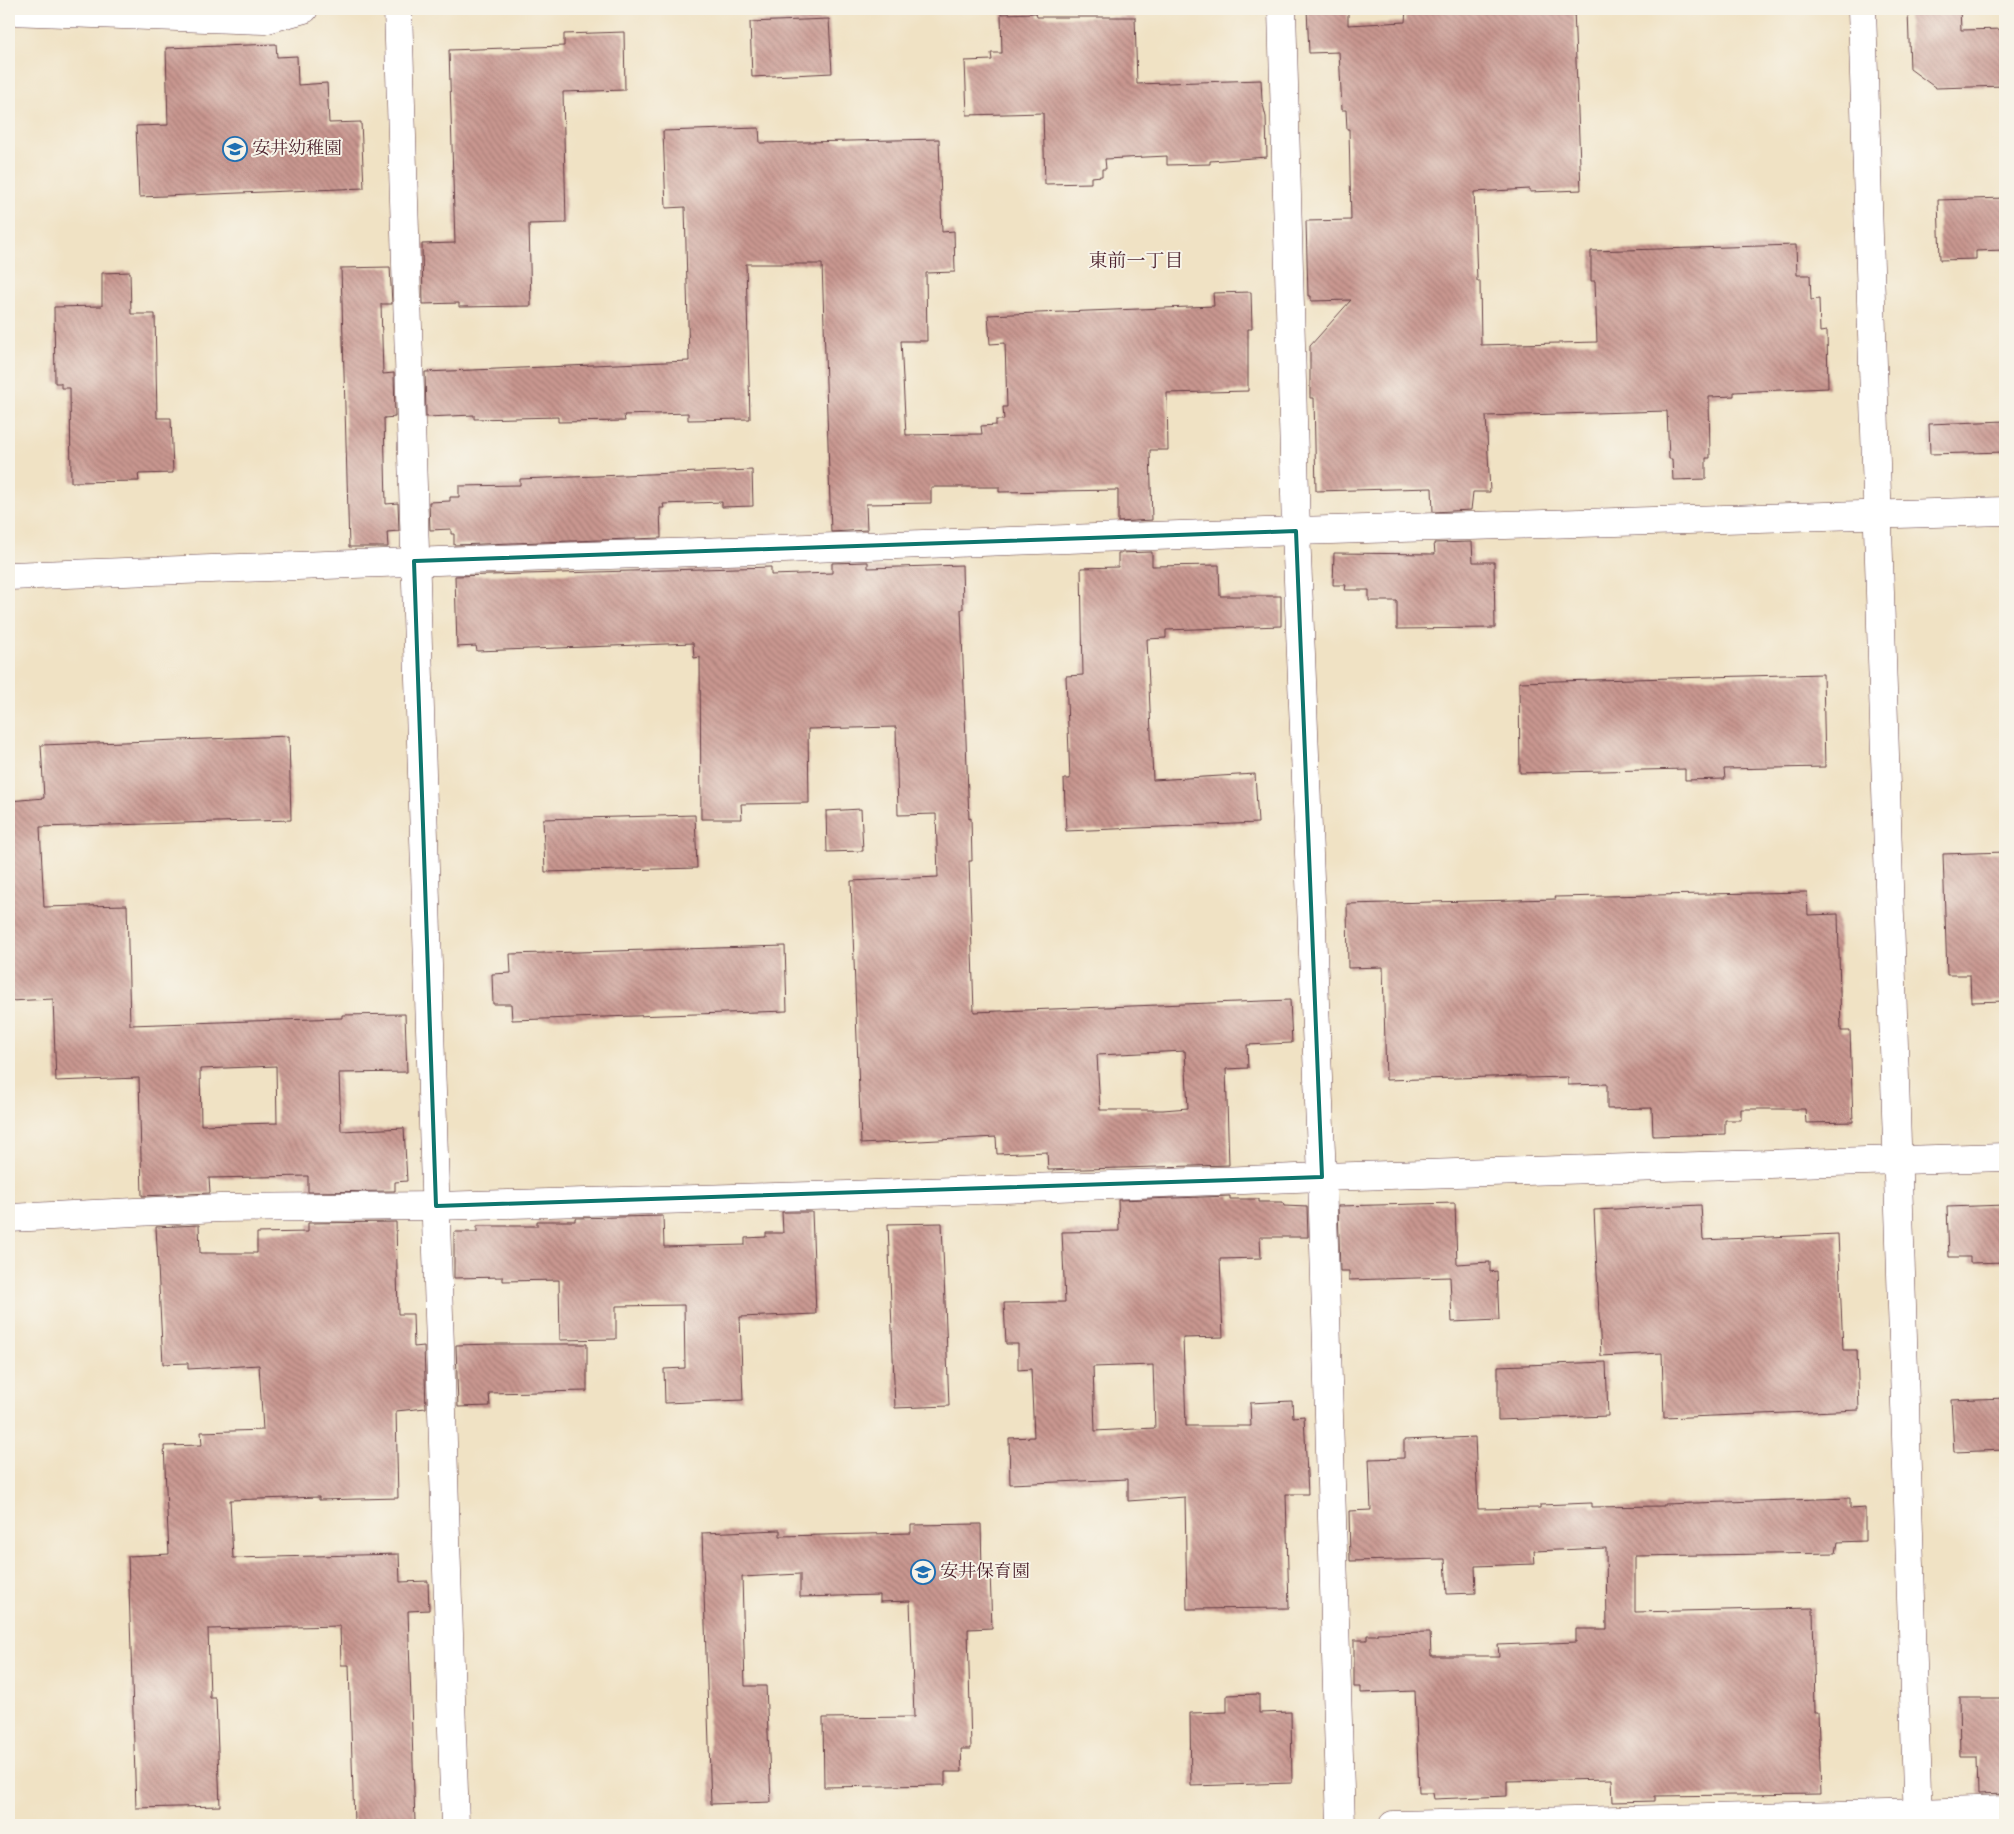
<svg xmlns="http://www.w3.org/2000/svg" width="2014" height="1834" font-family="'Old Standard TT','Noto Serif JP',serif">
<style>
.building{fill:url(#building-back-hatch);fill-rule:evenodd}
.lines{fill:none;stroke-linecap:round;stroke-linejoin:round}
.minor-casing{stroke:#633c42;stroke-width:29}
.tertiary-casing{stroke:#633c42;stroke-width:29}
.minor{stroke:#fff;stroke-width:28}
.tertiary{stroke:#fff;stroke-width:28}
.marked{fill:none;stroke:#0f766e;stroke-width:4;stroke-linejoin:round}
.labels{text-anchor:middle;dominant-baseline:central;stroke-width:4;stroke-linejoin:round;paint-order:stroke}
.poi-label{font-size:18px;fill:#4a1f2b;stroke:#f7f3e8;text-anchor:start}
.neighbourhood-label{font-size:19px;fill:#4a1f2b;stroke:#f7f3e8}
</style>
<defs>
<pattern id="building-back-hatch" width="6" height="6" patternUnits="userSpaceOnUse" patternTransform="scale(1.25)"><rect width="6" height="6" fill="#c99790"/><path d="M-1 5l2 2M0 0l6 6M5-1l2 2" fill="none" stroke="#a57b76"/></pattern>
</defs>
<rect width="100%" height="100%" fill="#f7f3e8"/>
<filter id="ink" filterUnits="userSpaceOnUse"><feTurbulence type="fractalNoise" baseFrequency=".02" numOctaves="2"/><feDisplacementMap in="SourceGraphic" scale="10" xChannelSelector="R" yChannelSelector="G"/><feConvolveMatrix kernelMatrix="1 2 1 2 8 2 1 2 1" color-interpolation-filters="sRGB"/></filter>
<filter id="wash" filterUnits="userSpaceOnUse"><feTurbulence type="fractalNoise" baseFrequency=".0096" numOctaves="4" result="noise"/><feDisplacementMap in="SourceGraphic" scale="20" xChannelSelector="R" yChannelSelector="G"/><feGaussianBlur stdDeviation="1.12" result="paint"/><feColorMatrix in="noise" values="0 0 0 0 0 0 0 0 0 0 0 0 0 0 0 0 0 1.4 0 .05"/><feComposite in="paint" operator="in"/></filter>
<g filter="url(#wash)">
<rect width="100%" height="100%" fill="#f0e2c4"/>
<g id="blocks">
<!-- building -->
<g class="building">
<polygon points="1307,9 1348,9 1348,25 1405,22 1406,9 1574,9 1581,190 1530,192 1530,189 1474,192 1477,281 1480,281 1481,345 1597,342 1595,281 1591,281 1591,251 1796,245 1797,275 1810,275 1811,300 1819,299 1820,332 1827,331 1828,388 1734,392 1734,396 1709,397 1710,458 1706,458 1706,479 1673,480 1672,459 1669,459 1667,411 1486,416 1490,492 1473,492 1471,510 1433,512 1432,488 1316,491 1314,398 1310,398 1310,346 1351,300 1311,301 1311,296 1308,296 1306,221 1351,220 1349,129 1347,129 1346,110 1342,110 1339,52 1309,53"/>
<polygon points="1960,9 1961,30 2005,29 2005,86 1936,88 1910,69 1908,11"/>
<polygon points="1036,13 1037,17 1135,17 1137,84 1261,80 1262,100 1266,117 1267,157 1210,161 1210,164 1167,165 1167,156 1105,159 1106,169 1102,169 1102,176 1091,177 1091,183 1045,184 1043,113 967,115 965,61 992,60 991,53 1002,53 1001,14"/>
<polygon points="829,19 832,73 752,77 750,22"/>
<polygon points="624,32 625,90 563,92 566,223 529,224 531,306 459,307 459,303 423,304 422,244 455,243 449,50 564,46 564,34"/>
<polygon points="276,44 277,57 297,56 298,85 327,83 329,123 361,122 364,188 139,197 136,126 168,125 166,48"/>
<polygon points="759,128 760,143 939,139 942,232 954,231 955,272 926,273 927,341 901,341 906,435 982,434 981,426 996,425 996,420 1004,420 1003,407 1007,407 1005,343 990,344 988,315 1214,306 1213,293 1251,292 1252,329 1248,329 1248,391 1167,393 1168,450 1150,450 1152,520 1118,522 1118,490 999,492 999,487 931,487 931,503 866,504 867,530 831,532 822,264 746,264 750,419 688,420 688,413 624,415 625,421 558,422 558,417 474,419 474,415 426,417 425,372 689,361 685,207 666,208 663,131"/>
<polygon points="2005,198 2005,250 1976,251 1976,259 1940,260 1938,200"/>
<polygon points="390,267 392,304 381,304 383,374 394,373 395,417 384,418 386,504 398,503 399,531 387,532 388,547 349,547 341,268"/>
<polygon points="130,272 131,314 155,314 157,418 171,418 173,473 138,474 139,481 71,482 70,388 61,388 61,383 55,383 54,307 102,306 102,273"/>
<polygon points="2005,421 2005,452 1930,454 1929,424"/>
<polygon points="752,470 753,506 722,507 722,502 663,504 664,508 660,508 661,538 454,545 454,534 451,534 451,529 430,530 429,502 450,501 450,497 459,497 459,486 520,485 520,479"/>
<polygon points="1472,542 1473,562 1494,562 1495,628 1397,629 1397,601 1369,601 1369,590 1345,590 1346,585 1333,585 1334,553 1435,554 1434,543"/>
<polygon points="1152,552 1152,566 1219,565 1220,596 1281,596 1281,626 1166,630 1166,638 1147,639 1153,780 1255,774 1258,823 1066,831 1064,779 1070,779 1066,676 1083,675 1081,568 1118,567 1118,553"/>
<path d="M868,562V568L962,565L963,609H961L969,819L971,818L972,861H969L974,1012L1290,1000L1292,1043L1247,1045L1248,1068L1226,1069L1229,1165L1048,1170L1047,1152L997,1154L996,1137L861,1144L851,881L938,877L936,814L898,815L896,727L808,729L809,803L741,804L742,819H701L700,657L694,658L693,643L477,651L476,646L457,647L455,576L771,567V575L832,573V563ZM1185,1051L1188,1108L1163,1110H1100L1097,1055Z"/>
<polygon points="1823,674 1825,767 1724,769 1725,779 1685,780 1685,769 1520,773 1519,682"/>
<path d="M289,736L291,820L40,827L44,907L127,905L130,1025L342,1018V1015L405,1014L407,1072L339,1073L341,1131L404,1128L407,1181L395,1182V1191L308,1192V1176L209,1178L210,1193L142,1196L139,1078L56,1081L53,999L9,1001V801L44,798L41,745ZM276,1066L277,1123L201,1125L200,1069Z"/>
<polygon points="861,809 863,851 827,852 826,811"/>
<polygon points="695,815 697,868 545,872 543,819"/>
<polygon points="2005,852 2005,1001 1971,1002 1970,975 1947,975 1943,854"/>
<polygon points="1807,892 1808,915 1838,914 1841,1031 1850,1031 1853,1122 1806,1123 1805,1109 1741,1109 1741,1120 1725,1120 1725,1134 1653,1136 1652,1108 1607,1109 1607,1084 1568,1085 1568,1077 1526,1078 1526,1076 1386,1080 1383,967 1348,968 1347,904 1556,899 1555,897"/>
<polygon points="785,946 787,1011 512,1020 511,1004 493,1004 492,974 511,973 510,954"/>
<path d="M1230,1196V1199H1259V1202H1283L1284,1206L1307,1207L1308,1237H1260L1261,1258L1220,1259L1223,1337L1183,1338L1186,1426H1251L1250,1403L1292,1401L1293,1417L1304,1416L1308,1494H1286L1289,1608L1187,1609L1185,1497L1128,1501V1479L1010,1484L1009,1438L1034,1437L1031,1369L1018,1370V1344H1006L1004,1303L1065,1302L1062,1232L1119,1231L1118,1200ZM1153,1365L1155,1428L1095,1431L1093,1367Z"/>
<polygon points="1455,1203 1457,1264 1490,1262 1490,1272 1497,1271 1499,1320 1452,1322 1450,1277 1349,1280 1349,1271 1340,1271 1338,1206"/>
<polygon points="1701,1205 1703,1240 1838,1234 1843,1350 1857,1350 1859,1410 1664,1418 1662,1353 1601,1356 1594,1210"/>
<polygon points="2005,1205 2005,1262 1970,1263 1970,1257 1949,1257 1947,1207"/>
<polygon points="782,1212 812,1212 816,1314 740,1317 743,1400 665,1403 664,1369 685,1368 684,1305 616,1306 616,1339 560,1340 559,1280 503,1281 503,1277 454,1278 454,1232 477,1232 477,1226 537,1226 537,1221 575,1221 575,1218 663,1216 664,1247 745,1245 745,1238 766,1237 766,1233 783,1233"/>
<polygon points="396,1222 398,1314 413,1314 414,1347 424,1346 426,1408 396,1411 398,1498 319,1500 319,1497 230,1500 233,1558 399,1554 400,1582 428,1581 429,1610 408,1611 415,1822 354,1823 349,1665 341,1665 340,1626 208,1629 210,1698 216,1698 220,1806 136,1808 128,1556 169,1554 164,1446 202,1445 201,1432 263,1430 259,1365 188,1369 188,1363 163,1364 156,1227 199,1225 200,1253 257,1253 257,1233 308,1232 308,1223"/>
<polygon points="942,1223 949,1406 895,1408 888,1224"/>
<polygon points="495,1344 587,1344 587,1391 489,1393 490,1406 458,1407 456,1345"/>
<polygon points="1606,1362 1608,1416 1498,1420 1498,1366"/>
<polygon points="2005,1398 2005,1450 1954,1452 1951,1400"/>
<polygon points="1475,1437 1478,1509 1540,1508 1540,1505 1591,1503 1591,1507 1664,1506 1664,1504 1850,1498 1850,1509 1865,1508 1865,1541 1838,1542 1836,1553 1635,1556 1635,1612 1813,1608 1815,1712 1818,1712 1821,1794 1655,1796 1655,1801 1613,1802 1612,1779 1507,1781 1507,1796 1434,1799 1433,1793 1419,1793 1415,1691 1361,1693 1361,1687 1354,1687 1354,1640 1367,1640 1367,1635 1377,1635 1377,1633 1430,1632 1431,1656 1499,1656 1498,1645 1576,1642 1576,1629 1607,1629 1606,1548 1534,1551 1535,1564 1475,1566 1476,1593 1447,1594 1445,1559 1350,1561 1349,1511 1371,1510 1369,1459 1404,1458 1404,1440"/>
<polygon points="981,1524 982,1572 990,1572 992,1628 968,1629 971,1749 961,1749 962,1772 945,1772 945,1785 824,1787 823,1718 914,1717 910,1601 880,1602 880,1595 800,1597 800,1574 742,1577 745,1686 766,1686 771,1802 711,1804 702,1533 780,1530 780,1536 911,1533 911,1525"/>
<polygon points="1259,1694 1259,1713 1291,1712 1292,1783 1191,1786 1190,1713 1227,1712 1227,1695"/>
<polygon points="1959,1698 2005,1698 2005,1794 1978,1795 1977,1756 1960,1756"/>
</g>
</g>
</g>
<g filter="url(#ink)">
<use href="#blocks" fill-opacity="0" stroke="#633c42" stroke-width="1"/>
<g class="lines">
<defs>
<g id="minor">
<polyline points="398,9 455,1825"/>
<polyline points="1282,9 1296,531 1322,1177 1341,1825"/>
<polyline points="9,11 264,20 304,9"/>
<polyline points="9,576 1296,531 2005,511"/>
<polyline points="9,1218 220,1208 436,1206 848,1195 1322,1177 2005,1157"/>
<polyline points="1393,1825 1887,1814 2005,1810"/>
</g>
<polyline id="tertiary" points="1862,9 1918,1825"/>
</defs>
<!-- minor casing -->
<use href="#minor" class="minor-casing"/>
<!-- tertiary casing -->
<use href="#tertiary" class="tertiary-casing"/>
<!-- minor -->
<use href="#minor" class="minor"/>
<!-- tertiary -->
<use href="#tertiary" class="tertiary"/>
</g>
</g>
<!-- marked area -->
<path class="marked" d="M1296,531L1322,1177L436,1206L414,561Z"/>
<!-- icons -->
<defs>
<symbol id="school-ring" viewBox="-11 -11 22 22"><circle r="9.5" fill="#f7f3e8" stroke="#1f6fb2" stroke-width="1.5"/><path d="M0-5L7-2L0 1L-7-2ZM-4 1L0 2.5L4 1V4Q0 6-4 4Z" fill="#1f6fb2"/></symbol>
</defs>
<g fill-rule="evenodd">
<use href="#school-ring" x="221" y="135" width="28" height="28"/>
<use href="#school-ring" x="909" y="1558" width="28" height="28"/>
</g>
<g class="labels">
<!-- poi labels -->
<g class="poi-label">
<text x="252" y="149">安井幼稚園</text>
<text x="940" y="1572">安井保育園</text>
</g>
<!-- neighbourhood labels -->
<g class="neighbourhood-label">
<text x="1136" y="262">東前一丁目</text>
</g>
</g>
<!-- margin -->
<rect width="2014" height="1834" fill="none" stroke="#f7f3e8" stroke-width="30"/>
</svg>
